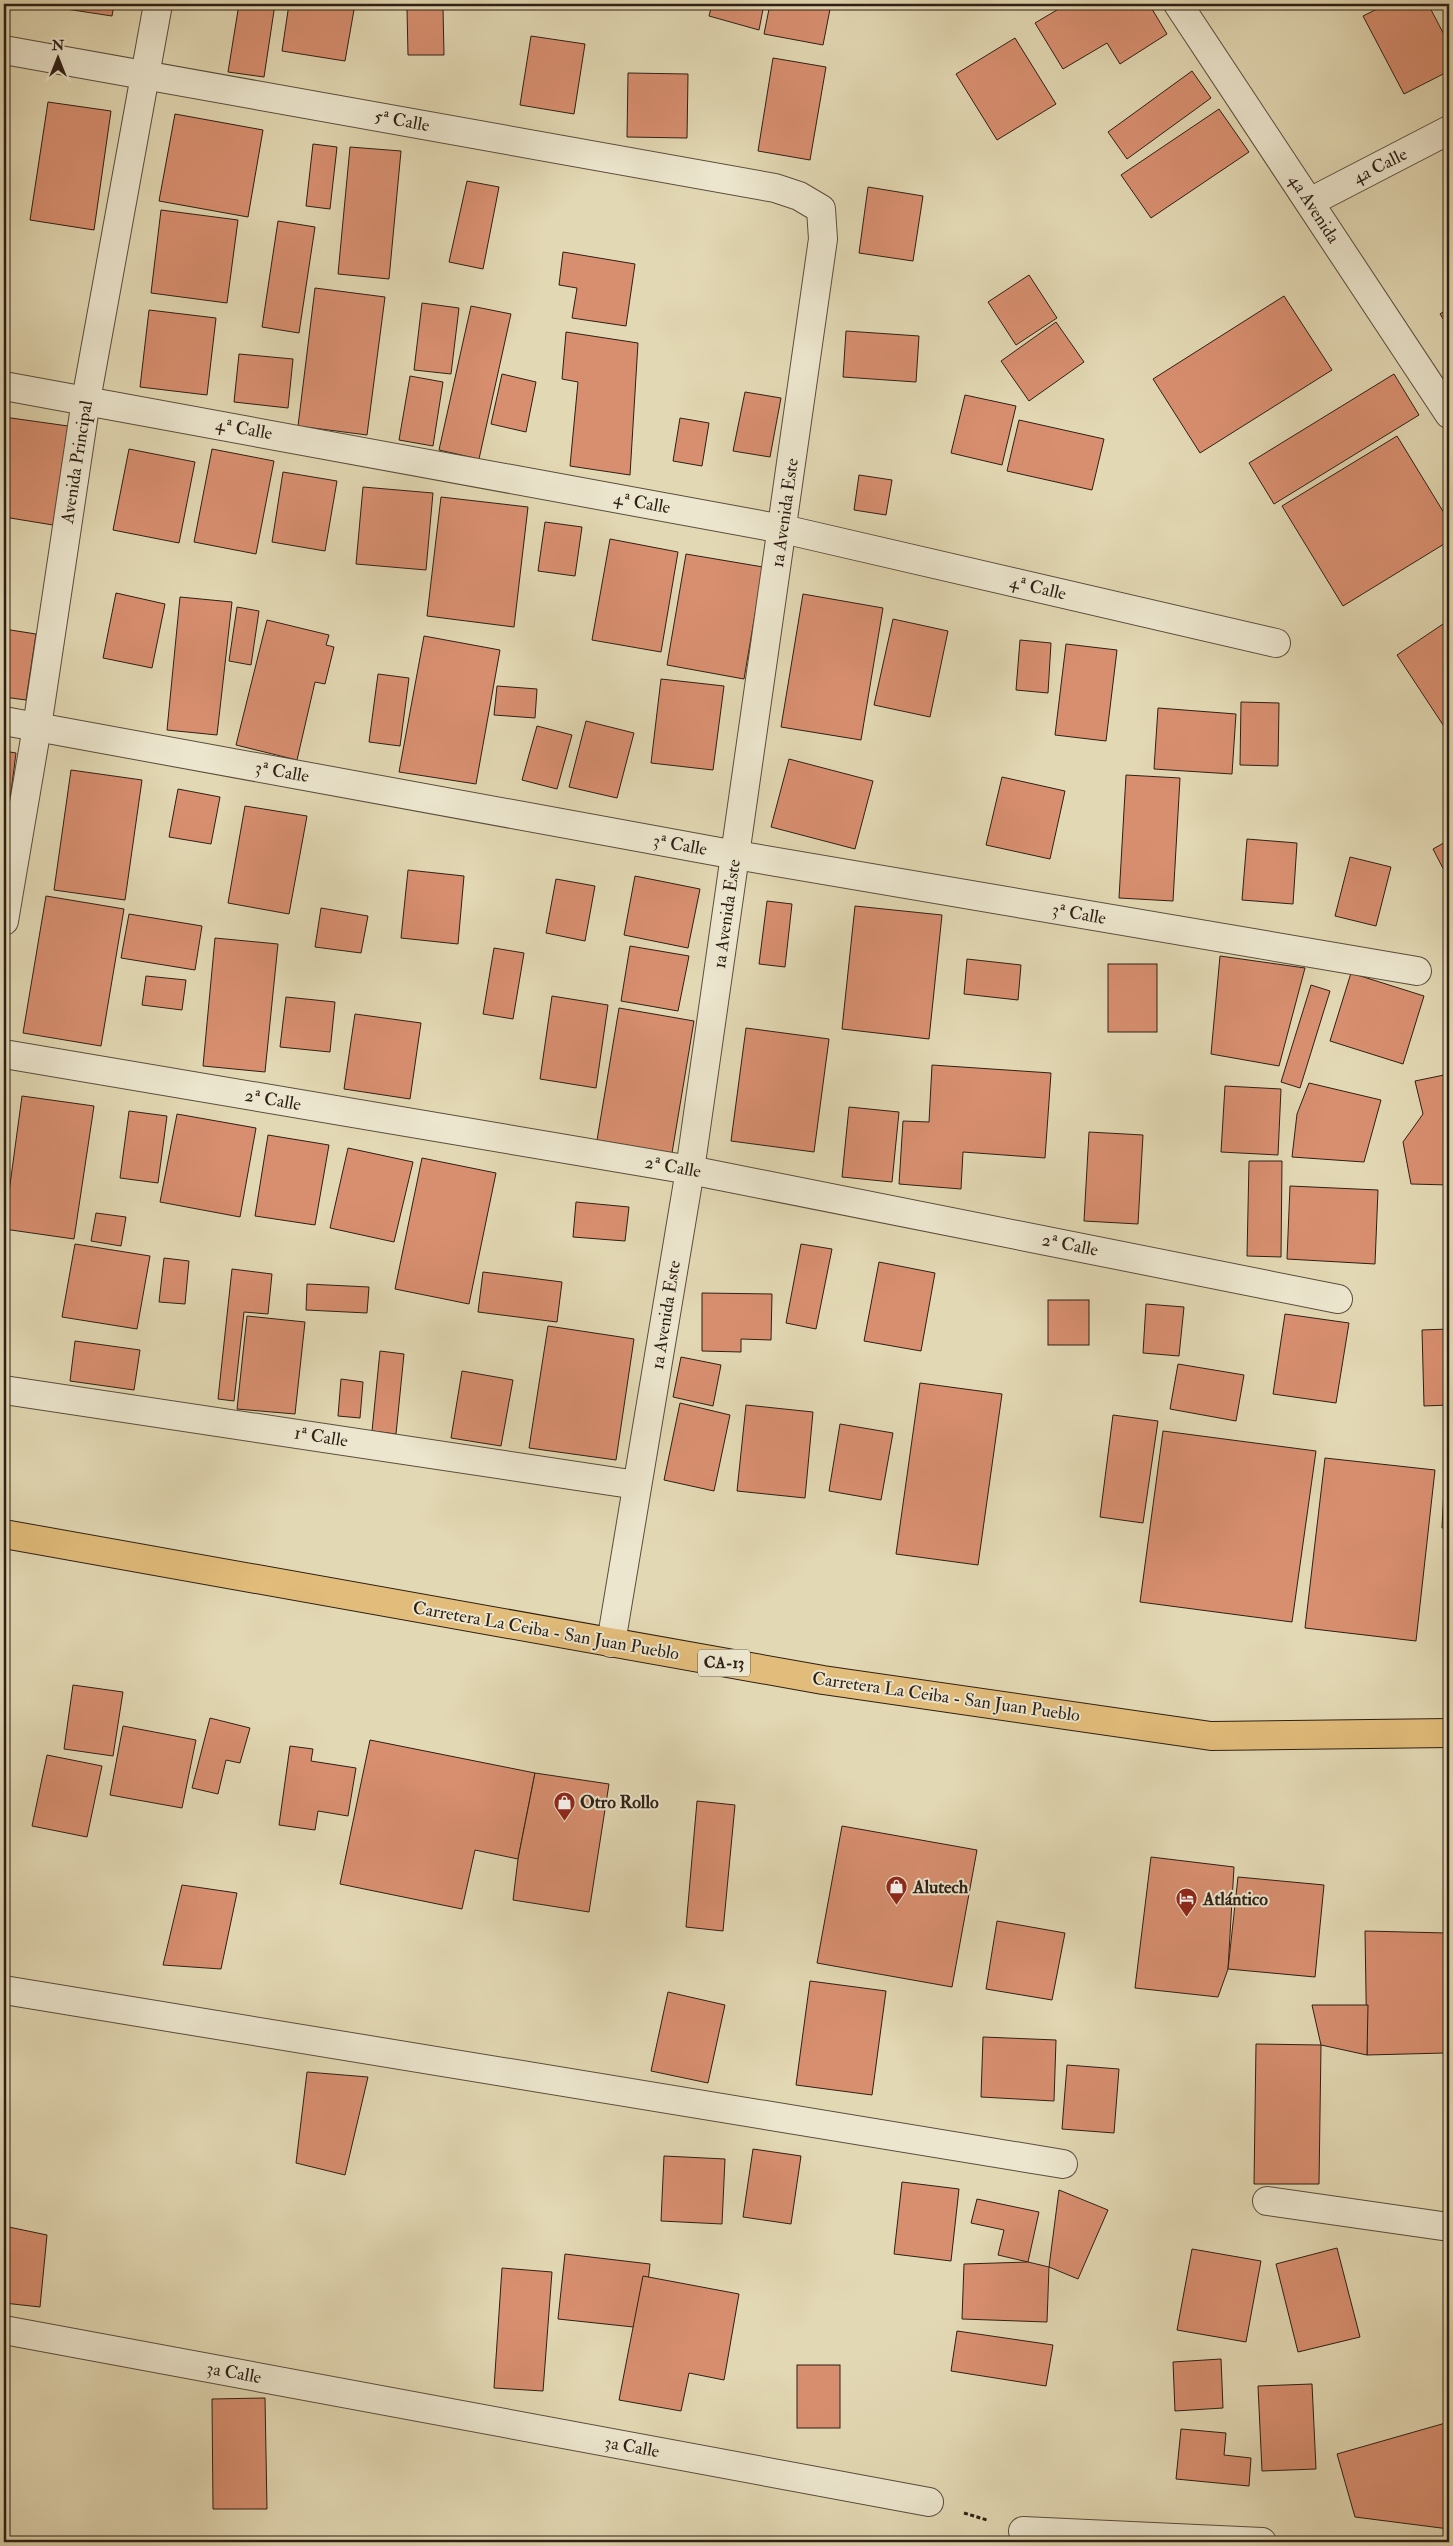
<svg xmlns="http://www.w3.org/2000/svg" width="1453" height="2546" font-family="'IM FELL Double Pica',serif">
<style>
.building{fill:#d88f70;stroke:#2e1f15}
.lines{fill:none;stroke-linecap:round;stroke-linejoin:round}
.street-casing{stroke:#5b4d3c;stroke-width:30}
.primary-casing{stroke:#2e1f15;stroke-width:30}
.path{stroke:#2e1f15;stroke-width:3;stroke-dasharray:4 2.5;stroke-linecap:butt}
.street{stroke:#ece6ce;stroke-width:28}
.primary{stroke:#e1bc7a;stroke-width:28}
.labels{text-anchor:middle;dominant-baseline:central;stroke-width:4;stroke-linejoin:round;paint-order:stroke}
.shield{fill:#ece6ce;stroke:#675b4c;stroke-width:1}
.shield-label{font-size:16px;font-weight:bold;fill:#2e1f15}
.street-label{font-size:18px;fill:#2e1f15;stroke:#ece6ce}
.poi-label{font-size:18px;font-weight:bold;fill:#2e1f15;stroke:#ece6ce;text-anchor:start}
</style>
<rect width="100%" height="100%" fill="#e2d8b3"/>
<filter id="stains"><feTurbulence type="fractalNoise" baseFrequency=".004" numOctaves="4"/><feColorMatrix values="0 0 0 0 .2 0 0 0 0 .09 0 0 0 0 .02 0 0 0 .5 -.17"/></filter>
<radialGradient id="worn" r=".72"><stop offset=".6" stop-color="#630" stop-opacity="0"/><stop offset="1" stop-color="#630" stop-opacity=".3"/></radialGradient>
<!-- building -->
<g class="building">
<polygon points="67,4 114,4 112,16 66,9"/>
<polygon points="239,4 275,4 264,77 228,72"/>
<polygon points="289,4 355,4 345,61 282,51"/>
<polygon points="712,4 764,4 759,30 709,16"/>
<polygon points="770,4 831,4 823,45 764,34"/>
<polygon points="1067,4 1128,4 1132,10 1143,4 1149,4 1167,34 1120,64 1107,43 1063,69 1035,23"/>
<polygon points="1387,4 1428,4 1449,44 1449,71 1404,94 1363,16"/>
<polygon points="443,8 444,55 408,55 407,9"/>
<polygon points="531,36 585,44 574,114 520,105"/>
<polygon points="1015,38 1056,104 997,140 956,74"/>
<polygon points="773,58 826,67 810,160 758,151"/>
<polygon points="1192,71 1211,98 1127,159 1108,132"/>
<polygon points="628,73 688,74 687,138 627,137"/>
<polygon points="48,102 111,111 94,230 30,220"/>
<polygon points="1219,109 1249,152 1151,218 1121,175"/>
<polygon points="175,114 263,130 248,217 159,201"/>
<polygon points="313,144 337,147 330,209 306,206"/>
<polygon points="350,147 401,151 389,279 338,274"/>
<polygon points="467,181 499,187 483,269 449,262"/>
<polygon points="868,187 923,196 913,261 859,253"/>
<polygon points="161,210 238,220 227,303 151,293"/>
<polygon points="278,221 315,227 299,333 262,327"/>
<polygon points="563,252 635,264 626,326 572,318 577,288 559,285"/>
<polygon points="1029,275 1057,318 1016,345 988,302"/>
<polygon points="315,288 385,297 367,435 298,426"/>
<polygon points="1284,296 1332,370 1200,453 1153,379"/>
<polygon points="422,303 459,308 451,374 414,370"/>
<polygon points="471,306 511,314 479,459 439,450"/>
<polygon points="1449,308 1449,328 1440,314"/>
<polygon points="149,310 216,318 207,395 140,387"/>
<polygon points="1056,322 1084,362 1029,401 1001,361"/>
<polygon points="846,331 919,336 916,382 843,377"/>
<polygon points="566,332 638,343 630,475 570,466 578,382 562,379"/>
<polygon points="239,354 293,359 288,408 234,402"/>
<polygon points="502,374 536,382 526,432 491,424"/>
<polygon points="1394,374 1419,415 1274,504 1249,463"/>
<polygon points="410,376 443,382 433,446 399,440"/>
<polygon points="745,392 781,398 770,457 733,451"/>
<polygon points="965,395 1016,406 1002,465 951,453"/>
<polygon points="4,417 68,426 53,525 4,517"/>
<polygon points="680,418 709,423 702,466 673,461"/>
<polygon points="1019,420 1104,439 1092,490 1007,471"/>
<polygon points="1397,436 1449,521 1449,541 1343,606 1282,506"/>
<polygon points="129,449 195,462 179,543 113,530"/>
<polygon points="212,449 274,461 256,554 194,542"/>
<polygon points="283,472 337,481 325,551 272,542"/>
<polygon points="859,475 892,480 886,515 854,510"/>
<polygon points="363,487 433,493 426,570 356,564"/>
<polygon points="441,497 528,507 514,627 427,616"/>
<polygon points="545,522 582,527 575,576 538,571"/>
<polygon points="610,539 678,552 661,652 592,640"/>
<polygon points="686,554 763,567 744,679 667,665"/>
<polygon points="116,593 165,604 152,668 103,658"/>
<polygon points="803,594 883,608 861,740 781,727"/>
<polygon points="180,597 232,602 217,735 167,730"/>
<polygon points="237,607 259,611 251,665 229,661"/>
<polygon points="893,619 948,631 930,717 874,705"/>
<polygon points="267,620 329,635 326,645 334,647 325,684 315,682 297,760 236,745"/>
<polygon points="1449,620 1449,734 1397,655"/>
<polygon points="4,629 36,634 26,700 4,697"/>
<polygon points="424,636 500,650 476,784 399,772"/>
<polygon points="1020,640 1051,643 1048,693 1016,690"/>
<polygon points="1066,644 1117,650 1106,741 1055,735"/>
<polygon points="378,674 409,678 400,746 369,742"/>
<polygon points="661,679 724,686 713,770 651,763"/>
<polygon points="497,686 537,689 535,718 494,715"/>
<polygon points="1241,702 1279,703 1278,766 1240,765"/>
<polygon points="1158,708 1236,714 1232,774 1154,769"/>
<polygon points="586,721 634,733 617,798 569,787"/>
<polygon points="537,726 572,735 557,789 522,780"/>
<polygon points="4,751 16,753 10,800 4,799"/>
<polygon points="789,759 873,781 855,849 771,827"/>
<polygon points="71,770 142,780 125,900 54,890"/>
<polygon points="1126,775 1180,778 1173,901 1119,898"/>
<polygon points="1002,777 1065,791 1050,859 986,845"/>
<polygon points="178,789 220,797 211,844 169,837"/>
<polygon points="245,806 307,816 289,914 228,903"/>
<polygon points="1247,839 1297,843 1293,904 1242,900"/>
<polygon points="1449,840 1449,880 1433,849"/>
<polygon points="1350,857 1391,867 1376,926 1335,916"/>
<polygon points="408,870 464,876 458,944 401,938"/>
<polygon points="635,876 700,889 688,948 624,935"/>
<polygon points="556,879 595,886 585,941 546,933"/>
<polygon points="46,896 124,909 101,1046 23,1033"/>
<polygon points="767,901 792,904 785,967 759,964"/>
<polygon points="855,906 942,915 929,1039 842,1029"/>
<polygon points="321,908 368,916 361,953 315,947"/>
<polygon points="129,914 202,926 195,970 121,958"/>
<polygon points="215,938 278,944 265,1072 203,1066"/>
<polygon points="630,946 689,956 678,1011 621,1001"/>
<polygon points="494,948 524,953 513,1019 483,1014"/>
<polygon points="1220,956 1305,968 1279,1066 1211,1054"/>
<polygon points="967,959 1021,965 1018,1000 964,994"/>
<rect x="1108" y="964" width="49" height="68"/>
<polygon points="1351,973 1424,996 1403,1064 1330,1041"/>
<polygon points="146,976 186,980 182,1010 142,1005"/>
<polygon points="1311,985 1330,991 1300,1088 1281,1082"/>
<polygon points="552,996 608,1005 596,1088 540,1079"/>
<polygon points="286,997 335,1002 330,1052 280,1047"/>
<polygon points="619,1008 694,1021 672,1153 597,1140"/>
<polygon points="355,1014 421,1023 410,1099 344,1089"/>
<polygon points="746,1028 829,1039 814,1152 731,1141"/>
<polygon points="932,1065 1051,1073 1045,1158 963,1152 961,1189 899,1184 903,1121 929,1122"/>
<polygon points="1449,1074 1449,1185 1411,1184 1403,1142 1423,1114 1415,1081"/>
<polygon points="1309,1083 1381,1100 1364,1162 1292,1157 1297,1114"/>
<polygon points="1225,1086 1281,1089 1278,1155 1221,1152"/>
<polygon points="22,1096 94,1106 74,1239 4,1229"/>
<polygon points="849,1107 899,1112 892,1182 842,1177"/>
<polygon points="129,1111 167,1116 158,1183 120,1178"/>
<polygon points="177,1114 256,1128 240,1217 160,1202"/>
<polygon points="1089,1132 1143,1135 1138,1224 1084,1221"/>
<polygon points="268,1135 329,1145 315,1225 255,1216"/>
<polygon points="348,1148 413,1162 394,1242 330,1228"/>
<polygon points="422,1158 496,1173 469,1304 395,1289"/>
<polygon points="1249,1161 1282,1161 1281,1257 1247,1256"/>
<polygon points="1290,1186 1378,1190 1375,1264 1287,1259"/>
<polygon points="576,1202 629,1207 625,1241 573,1237"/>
<polygon points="96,1213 126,1217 121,1246 91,1241"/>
<polygon points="75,1244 150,1256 137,1329 62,1317"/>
<polygon points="801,1244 832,1249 816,1329 786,1323"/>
<polygon points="164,1258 189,1261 185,1304 159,1302"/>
<polygon points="879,1262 935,1273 921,1351 864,1341"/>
<polygon points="232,1269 272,1274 268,1314 244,1312 234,1401 218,1399"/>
<polygon points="483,1272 562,1282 557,1322 478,1312"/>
<polygon points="307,1284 369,1287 367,1313 306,1310"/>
<polygon points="702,1293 772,1294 771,1340 741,1339 741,1352 702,1351"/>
<rect x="1048" y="1300" width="41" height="45"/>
<polygon points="1146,1304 1184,1307 1179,1356 1143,1353"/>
<polygon points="1285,1314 1349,1323 1336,1403 1273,1394"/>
<polygon points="247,1316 305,1322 295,1414 237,1409"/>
<polygon points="548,1326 634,1339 616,1460 529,1448"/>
<polygon points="1449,1329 1449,1405 1424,1406 1422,1330"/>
<polygon points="75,1341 140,1350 134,1390 70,1381"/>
<polygon points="380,1351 404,1354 396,1434 372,1431"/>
<polygon points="681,1357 721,1365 713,1406 673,1397"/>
<polygon points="1178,1364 1244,1375 1236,1421 1170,1409"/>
<polygon points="462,1371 513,1380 501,1446 451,1438"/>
<polygon points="341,1379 363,1382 360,1418 338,1416"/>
<polygon points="920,1383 1002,1394 978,1565 896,1554"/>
<polygon points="680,1403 730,1415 714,1491 664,1480"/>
<polygon points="746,1405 813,1412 805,1498 737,1491"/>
<polygon points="1113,1415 1158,1421 1143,1523 1100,1517"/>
<polygon points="840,1424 893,1433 881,1500 829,1491"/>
<polygon points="1163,1431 1316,1451 1292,1622 1140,1602"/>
<polygon points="1325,1458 1435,1470 1416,1641 1305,1628"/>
<polygon points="1445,1470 1449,1471 1449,1528 1442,1528"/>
<polygon points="73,1685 123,1692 113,1756 64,1749"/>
<polygon points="210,1718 250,1728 240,1763 226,1760 218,1794 192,1788"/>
<polygon points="123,1726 196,1740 182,1808 110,1795"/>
<polygon points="370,1740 535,1773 518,1859 475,1850 462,1909 340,1884"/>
<polygon points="290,1746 313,1749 311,1761 356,1768 348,1816 318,1811 315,1830 279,1825"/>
<polygon points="47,1755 102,1766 87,1837 32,1826"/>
<polygon points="535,1773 609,1784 589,1912 513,1900 518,1859"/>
<polygon points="697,1801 735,1805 723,1931 686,1927"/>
<polygon points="842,1826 977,1850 952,1987 817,1963"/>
<polygon points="1151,1857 1234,1867 1228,1969 1218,1997 1135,1988"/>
<polygon points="1238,1877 1324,1885 1315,1977 1228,1969"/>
<polygon points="182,1885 237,1893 221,1969 163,1965"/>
<polygon points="997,1921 1065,1933 1052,2000 986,1989"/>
<polygon points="1365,1931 1446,1933 1445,2053 1367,2055"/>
<polygon points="810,1981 886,1991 872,2095 796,2085"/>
<polygon points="668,1992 725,2005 708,2083 651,2071"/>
<polygon points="1312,2005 1368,2005 1367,2055 1321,2045"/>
<polygon points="983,2037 1056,2040 1054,2101 981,2097"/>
<polygon points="1256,2044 1321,2045 1319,2184 1254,2184"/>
<polygon points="1067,2065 1119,2069 1114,2133 1062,2129"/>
<polygon points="307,2072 368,2077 345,2175 296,2163"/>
<polygon points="753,2149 801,2156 791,2224 743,2217"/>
<polygon points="664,2156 725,2159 722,2224 661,2221"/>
<polygon points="902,2182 959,2189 951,2261 894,2254"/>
<polygon points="1059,2190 1108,2210 1078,2279 1049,2267"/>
<polygon points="977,2199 1039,2212 1028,2262 998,2255 1004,2230 971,2223"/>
<polygon points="4,2226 47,2235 40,2307 4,2303"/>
<polygon points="1337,2248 1360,2337 1298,2352 1276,2264"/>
<polygon points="1192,2249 1261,2261 1246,2342 1177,2330"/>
<polygon points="565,2254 650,2264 643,2328 558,2319"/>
<polygon points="1028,2262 1049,2267 1047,2322 962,2319 964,2264"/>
<polygon points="502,2268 552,2272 543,2391 494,2388"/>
<polygon points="643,2276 739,2294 724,2380 689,2373 681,2411 619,2400"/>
<polygon points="957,2331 1053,2345 1046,2386 951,2371"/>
<polygon points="1221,2359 1223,2408 1175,2411 1173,2362"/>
<rect x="797" y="2365" width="43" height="63"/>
<polygon points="1312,2384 1316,2469 1262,2471 1258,2386"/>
<polygon points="265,2398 267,2509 213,2509 212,2399"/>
<polygon points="1449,2422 1449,2529 1355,2517 1337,2454"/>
<polygon points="1181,2429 1226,2433 1224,2455 1251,2458 1249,2486 1176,2479"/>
</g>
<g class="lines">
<defs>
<g id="street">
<polyline points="1178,4 1449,414"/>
<polyline points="4,50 775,188 799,196 821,209 823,239 690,1170 611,1643"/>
<polyline points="1310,202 1449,130"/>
<polyline points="4,386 783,529 1276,643"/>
<polyline points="4,721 736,855 1417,971"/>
<polyline points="4,921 37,727 86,400 158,4"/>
<polyline points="4,1054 690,1170 1338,1299"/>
<polyline points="4,1390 637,1485"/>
<polyline points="4,1990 1063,2164"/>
<polyline points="1267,2201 1449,2227"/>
<polyline points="4,2330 929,2502"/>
<polyline points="1023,2531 1262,2542"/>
</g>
<polyline id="primary" points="4,1534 823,1680 1211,1736 1449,1733"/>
</defs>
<!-- street casing -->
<use href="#street" class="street-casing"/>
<!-- primary casing -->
<use href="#primary" class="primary-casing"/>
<!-- path -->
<polyline class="path" points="964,2513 987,2520"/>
<!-- street -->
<use href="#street" class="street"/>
<!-- primary -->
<use href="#primary" class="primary"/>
</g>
<!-- icons -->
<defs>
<symbol id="shop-pin" viewBox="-11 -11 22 30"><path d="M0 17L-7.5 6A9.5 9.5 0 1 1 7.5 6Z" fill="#8f2418" stroke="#ece6ce"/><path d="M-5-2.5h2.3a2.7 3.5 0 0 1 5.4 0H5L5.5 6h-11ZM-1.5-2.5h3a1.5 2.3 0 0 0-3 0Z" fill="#fff"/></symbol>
<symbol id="hotel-pin" viewBox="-11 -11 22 30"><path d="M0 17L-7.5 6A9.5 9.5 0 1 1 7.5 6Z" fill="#8f2418" stroke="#ece6ce"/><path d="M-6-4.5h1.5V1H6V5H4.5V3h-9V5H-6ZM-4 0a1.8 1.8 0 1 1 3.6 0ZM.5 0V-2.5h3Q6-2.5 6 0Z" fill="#fff"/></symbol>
</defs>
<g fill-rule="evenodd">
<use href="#shop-pin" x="552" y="1790" width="25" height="34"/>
<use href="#shop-pin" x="884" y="1874" width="25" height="34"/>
<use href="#hotel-pin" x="1174" y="1886" width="25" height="34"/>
</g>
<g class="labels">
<!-- shield labels -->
<rect class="shield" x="698" y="1649.5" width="52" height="27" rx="4"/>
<g class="shield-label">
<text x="724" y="1663">CA-13</text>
</g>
<!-- street labels -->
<g class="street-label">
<text transform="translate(402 121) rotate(10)">5ª Calle</text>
<text transform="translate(1380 166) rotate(-27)">4a Calle</text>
<text transform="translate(1314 209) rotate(57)">4a Avenida</text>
<text transform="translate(244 429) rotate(10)">4ª Calle</text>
<text transform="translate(77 462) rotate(-81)">Avenida Principal</text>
<text transform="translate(642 503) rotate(10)">4ª Calle</text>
<text transform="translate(785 513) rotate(-82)">1a Avenida Este</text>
<text transform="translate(1038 588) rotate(13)">4ª Calle</text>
<text transform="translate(282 772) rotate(10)">3ª Calle</text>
<text transform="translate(680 845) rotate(10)">3ª Calle</text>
<text transform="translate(727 914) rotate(-82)">1a Avenida Este</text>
<text transform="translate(1079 914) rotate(10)">3ª Calle</text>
<text transform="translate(273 1100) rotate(10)">2ª Calle</text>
<text transform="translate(673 1167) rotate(10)">2ª Calle</text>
<text transform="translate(1070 1245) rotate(11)">2ª Calle</text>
<text transform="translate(666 1315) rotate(-81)">1a Avenida Este</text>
<text transform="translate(321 1437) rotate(9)">1ª Calle</text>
<text transform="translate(546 1631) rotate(10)">Carretera La Ceiba - San Juan Pueblo</text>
<text transform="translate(946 1697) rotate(8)">Carretera La Ceiba - San Juan Pueblo</text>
<text transform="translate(234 2373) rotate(10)">3a Calle</text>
<text transform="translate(632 2447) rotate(10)">3a Calle</text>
</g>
<!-- poi labels -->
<g class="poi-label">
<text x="580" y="1802">Otro Rollo</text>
<text x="913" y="1887">Alutech</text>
<text x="1203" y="1899">Atlántico</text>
</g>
</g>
<!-- margin -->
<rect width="1453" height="2546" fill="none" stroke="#e2d8b3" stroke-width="20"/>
<rect x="5" y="5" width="1443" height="2536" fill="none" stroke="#2e1f15" stroke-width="2.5"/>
<rect x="10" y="10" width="1433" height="2526" fill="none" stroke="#2e1f15"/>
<!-- north arrow -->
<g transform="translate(58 58)" stroke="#ece6ce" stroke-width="4" paint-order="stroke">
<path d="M0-4L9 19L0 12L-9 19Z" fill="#2e1f15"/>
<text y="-8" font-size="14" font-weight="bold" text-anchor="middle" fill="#2e1f15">N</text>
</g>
<rect width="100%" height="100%" filter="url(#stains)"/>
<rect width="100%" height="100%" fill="url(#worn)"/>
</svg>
